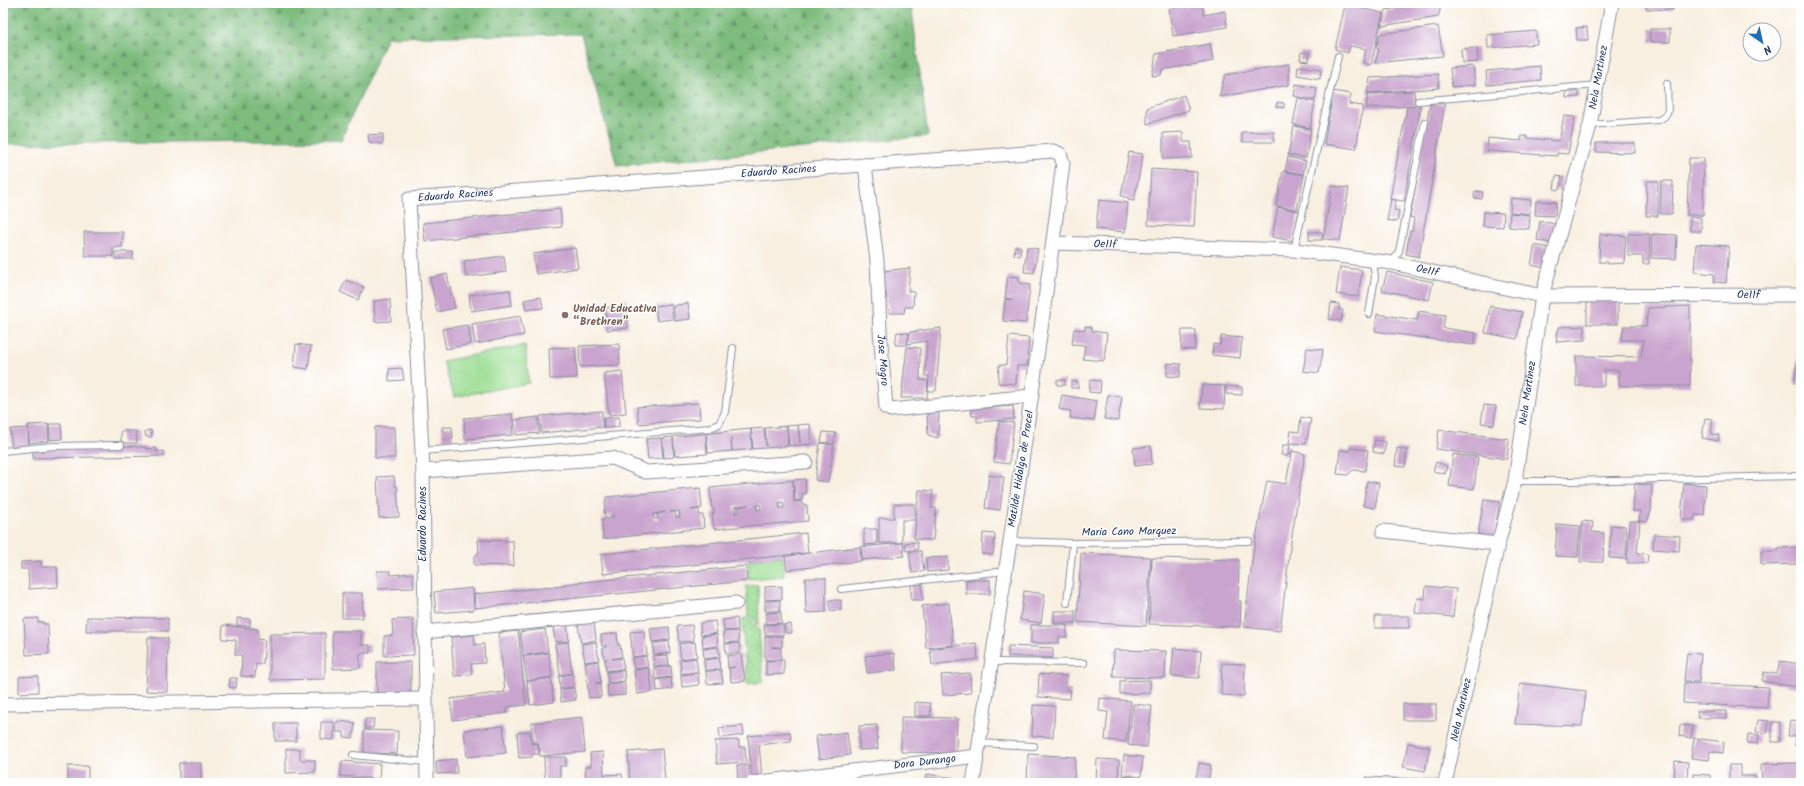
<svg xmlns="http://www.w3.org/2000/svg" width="1804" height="786" font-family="Kalam,sans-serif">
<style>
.green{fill:#9cdd93;stroke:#5c8678}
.forest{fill:url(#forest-firs);stroke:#4c766e}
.garden{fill:url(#garden-dots);stroke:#5c8678}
.building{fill:#c9a4ce;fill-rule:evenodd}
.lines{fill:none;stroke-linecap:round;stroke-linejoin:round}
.service-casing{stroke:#8a8f9f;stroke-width:8}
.minor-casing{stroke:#8a8f9f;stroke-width:15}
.service{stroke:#fff;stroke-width:6}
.minor{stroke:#fff;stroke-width:13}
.education-dot{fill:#8d6e63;stroke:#fff;stroke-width:1.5}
.labels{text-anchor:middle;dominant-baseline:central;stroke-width:3;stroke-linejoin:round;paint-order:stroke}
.street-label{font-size:11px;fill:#1b2f5e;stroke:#fff}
.education-label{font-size:11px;font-weight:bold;fill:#785e54;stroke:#fff;text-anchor:start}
</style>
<defs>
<pattern id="forest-firs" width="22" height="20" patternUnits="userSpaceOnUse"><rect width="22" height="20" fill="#7dbc7d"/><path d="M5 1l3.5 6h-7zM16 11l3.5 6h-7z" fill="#66996a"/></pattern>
<pattern id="garden-dots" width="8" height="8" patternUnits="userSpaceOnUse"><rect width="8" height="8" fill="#9cdd93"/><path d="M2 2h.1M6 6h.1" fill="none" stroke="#86be81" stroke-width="1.8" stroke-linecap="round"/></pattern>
</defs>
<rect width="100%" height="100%" fill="#fff"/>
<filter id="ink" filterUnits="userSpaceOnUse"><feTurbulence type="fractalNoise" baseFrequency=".025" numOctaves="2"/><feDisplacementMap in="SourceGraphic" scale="8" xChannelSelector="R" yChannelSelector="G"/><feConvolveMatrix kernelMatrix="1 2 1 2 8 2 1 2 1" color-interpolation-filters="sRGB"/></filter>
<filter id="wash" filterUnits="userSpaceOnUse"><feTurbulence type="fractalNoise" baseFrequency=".012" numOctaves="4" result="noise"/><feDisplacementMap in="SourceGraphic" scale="16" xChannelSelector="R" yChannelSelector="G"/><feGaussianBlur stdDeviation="0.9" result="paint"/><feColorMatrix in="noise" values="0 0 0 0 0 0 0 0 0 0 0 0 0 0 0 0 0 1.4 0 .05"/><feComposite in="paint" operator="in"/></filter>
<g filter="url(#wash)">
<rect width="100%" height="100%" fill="#f8efe0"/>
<!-- green -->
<g class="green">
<polygon points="525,345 529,383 454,397 443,361"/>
<polygon points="783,556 784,576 749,579 748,560"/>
</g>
<!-- forest -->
<g class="forest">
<polygon points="3,3 911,3 928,136 617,166 581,34 387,37 341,140 8,144 3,143"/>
<polygon points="962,3 988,3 962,9"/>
</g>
<!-- garden -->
<g class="garden">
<polygon points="758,585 759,625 748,614 746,586"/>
<polygon points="749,618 759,628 763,682 747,684 742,619"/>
</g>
<g id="blocks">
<!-- building -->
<g class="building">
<polygon points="1202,3 1204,15 1225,11 1227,27 1173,36 1169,9"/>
<polygon points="1390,3 1412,3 1412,4 1391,8"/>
<polygon points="1425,3 1442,3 1438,17 1381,26 1386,10"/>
<polygon points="1646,3 1673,3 1673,10 1646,9"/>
<polygon points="1345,5 1383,13 1371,65 1363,63 1366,49 1350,46 1348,53 1335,49"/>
<polygon points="1438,26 1443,56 1375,63 1379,49 1376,48 1380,34"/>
<polygon points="1587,27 1588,40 1577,40 1576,28"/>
<rect x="1650" y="29" width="20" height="13"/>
<polygon points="1536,31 1537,44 1488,48 1487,35"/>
<polygon points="1210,44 1213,61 1162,70 1161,75 1152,76 1156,54"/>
<polygon points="1477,48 1478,62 1462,63 1461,49"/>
<polygon points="1301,52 1310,53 1309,61 1300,60"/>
<polygon points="1289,64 1289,85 1219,97 1225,75"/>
<polygon points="1298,66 1321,69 1320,79 1297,75"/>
<polygon points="1473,66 1475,85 1452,87 1450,68"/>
<polygon points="1540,66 1541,80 1487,85 1486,71"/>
<polygon points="1438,74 1439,88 1367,93 1370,78"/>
<polygon points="1296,84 1317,88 1315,100 1294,96"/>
<polygon points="1333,91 1351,94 1349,104 1363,106 1356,149 1324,144"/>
<polygon points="1414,91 1415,106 1366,108 1368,94"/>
<polygon points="1566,92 1579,92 1579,97 1566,98"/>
<polygon points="1184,95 1189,110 1147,124 1147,108"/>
<polygon points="1298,98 1315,102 1310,128 1293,124"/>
<polygon points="1277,102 1284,103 1284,108 1276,107"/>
<polygon points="1430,104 1445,104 1419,257 1406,254 1410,231 1412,232 1414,218 1410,217"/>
<polygon points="1421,106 1404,201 1390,199 1407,107"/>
<polygon points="1564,116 1575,117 1568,154 1557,153 1557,156 1487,151 1488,138 1521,141 1521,136 1527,136 1527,138 1559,141"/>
<polygon points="1294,126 1311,129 1306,158 1288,155"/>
<polygon points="1183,132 1183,142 1191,142 1192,158 1163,159 1163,133"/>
<rect x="1242" y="132" width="32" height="10"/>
<polygon points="383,134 383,144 369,142 368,135"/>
<polygon points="1596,143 1635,143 1635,153 1596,152"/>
<polygon points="1129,152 1143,154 1134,201 1128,200 1129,198 1121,196"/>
<polygon points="1288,157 1306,161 1303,174 1285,171"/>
<polygon points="1689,158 1704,158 1703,215 1687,215"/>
<polygon points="1151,169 1197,172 1194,227 1148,225"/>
<polygon points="1283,171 1304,175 1297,210 1276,206"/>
<polygon points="1556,176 1562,177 1559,190 1554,189"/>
<polygon points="1647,181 1658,181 1658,216 1646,216"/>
<polygon points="1661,181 1673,181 1672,214 1660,214"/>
<polygon points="1332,186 1349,188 1340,240 1323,239"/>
<polygon points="1475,191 1483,192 1482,199 1474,198"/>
<polygon points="1511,198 1531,200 1530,214 1510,212"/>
<polygon points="1391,199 1396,200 1394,210 1399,211 1397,222 1387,220"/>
<polygon points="1099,200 1128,203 1125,232 1096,229"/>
<polygon points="1536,201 1556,202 1555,216 1535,215"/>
<polygon points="1278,207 1299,211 1293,241 1272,237"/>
<polygon points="560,209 562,227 425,241 423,223"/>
<polygon points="1484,212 1504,213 1503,227 1483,226"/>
<polygon points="1510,213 1530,215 1529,229 1509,227"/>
<polygon points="1690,217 1701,218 1701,231 1690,231"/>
<polygon points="1540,221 1555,224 1551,243 1537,240"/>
<polygon points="84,232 123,232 122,247 113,247 113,256 85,256"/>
<rect x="1309" y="232" width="13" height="8"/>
<polygon points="1600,234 1626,236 1624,263 1608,264 1608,262 1599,262"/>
<polygon points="1628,234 1650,234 1649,264 1643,264 1643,256 1628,256"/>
<polygon points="1652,234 1677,235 1676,259 1651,258"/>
<polygon points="1696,244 1729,246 1726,283 1714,282 1714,274 1694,272"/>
<polygon points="1535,245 1549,248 1545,268 1531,265"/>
<polygon points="1015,246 1021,247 1020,256 1014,255"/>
<polygon points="1027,247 1038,249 1034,273 1024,272"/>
<polygon points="575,248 578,268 536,274 533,254"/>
<rect x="115" y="252" width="18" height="7"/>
<polygon points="504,256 506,272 466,277 464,261"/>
<polygon points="1340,267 1362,270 1358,297 1336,294"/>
<polygon points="910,268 908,291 914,292 913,307 905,307 904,313 889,313 883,271"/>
<polygon points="1387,272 1433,282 1429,300 1382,290"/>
<polygon points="447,274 455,308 437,312 430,278"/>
<polygon points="1008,276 1019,277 1019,283 1030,285 1026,323 1003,321 1005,299 1013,300 1005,298"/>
<polygon points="346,280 364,287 358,300 340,292"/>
<polygon points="510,290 512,305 471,311 469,295"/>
<polygon points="541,297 543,308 526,310 524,300"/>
<polygon points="390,299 391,321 375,322 374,301"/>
<rect x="1587" y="301" width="31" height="23"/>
<polygon points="688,303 690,319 675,321 673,306"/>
<polygon points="1331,303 1339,304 1339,310 1343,310 1341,321 1329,319"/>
<polygon points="671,304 673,319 657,321 655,306"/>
<polygon points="627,306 628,328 607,330 606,308"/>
<polygon points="1490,306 1522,312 1517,339 1485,333"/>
<polygon points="1690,306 1690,386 1619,386 1619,370 1604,370 1604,386 1576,386 1576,356 1641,357 1644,340 1621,340 1624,326 1646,326 1648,308"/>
<polygon points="1419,311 1445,315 1443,328 1476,333 1474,345 1375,331 1377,314 1417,320"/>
<polygon points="520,316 524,335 475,344 472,324"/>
<polygon points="468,325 471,344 446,349 442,329"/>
<polygon points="1085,326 1091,327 1092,331 1107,333 1104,361 1083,359 1085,345 1072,344 1074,329 1085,330"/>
<polygon points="1584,326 1585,340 1556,342 1559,327"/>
<polygon points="941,328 936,391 928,391 929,376 925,376 927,341 907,344 910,332"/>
<polygon points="1182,330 1196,330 1195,350 1181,349"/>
<polygon points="897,332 909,333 907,345 895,345"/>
<polygon points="1009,336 1029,338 1027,366 1017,366 1016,384 998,383 999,365 1006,365"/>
<polygon points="1221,336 1242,338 1240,358 1212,355 1213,344 1220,345"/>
<polygon points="296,344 311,346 308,369 294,367"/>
<polygon points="619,344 620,365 580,367 579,346"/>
<polygon points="1800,345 1801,383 1794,383"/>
<polygon points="575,347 577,378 550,379 549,348"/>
<polygon points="907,347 920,348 920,380 928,381 927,398 901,398"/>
<polygon points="1307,348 1323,350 1319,373 1303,371"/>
<polygon points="1168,363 1181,364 1180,377 1167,376"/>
<polygon points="402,368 404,380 389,381 389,369"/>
<polygon points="622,371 626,413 609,415 604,373"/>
<rect x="1057" y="380" width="8" height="5"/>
<polygon points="1090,380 1101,381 1100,393 1089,392"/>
<polygon points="1071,381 1078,382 1078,388 1071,388"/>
<polygon points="1202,385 1225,386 1224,409 1200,408"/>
<polygon points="1226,386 1242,387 1242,395 1226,394"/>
<polygon points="1062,395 1097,401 1094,421 1070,418 1071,411 1059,409"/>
<polygon points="1108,395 1122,397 1118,421 1104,419"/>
<polygon points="699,403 700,419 639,424 637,407"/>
<polygon points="1484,405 1496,406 1494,425 1481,423"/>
<polygon points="1013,406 1014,419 977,422 977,416 972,416 971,409"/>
<polygon points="602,411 603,427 541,433 540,416"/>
<polygon points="927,411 939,411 938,438 928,435"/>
<polygon points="512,414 513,435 465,439 464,418"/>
<polygon points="538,417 539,433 516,435 514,420"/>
<polygon points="619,417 619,427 604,428 604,418"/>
<polygon points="1301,417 1311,419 1306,444 1289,443 1291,431 1299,432"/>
<polygon points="1705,418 1713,419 1711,434 1719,435 1718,441 1702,438"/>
<polygon points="999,421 1014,423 1009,464 994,462"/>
<polygon points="48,424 49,441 29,443 28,425"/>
<polygon points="49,424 61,424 62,439 50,440"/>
<polygon points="810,424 812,444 789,446 787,426 798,425 800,443 798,425"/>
<polygon points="787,426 788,446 753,449 751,429 764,428 766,446 765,428"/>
<polygon points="375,427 394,427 395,458 375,458"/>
<polygon points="442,427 452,427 453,439 443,440"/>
<polygon points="28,428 29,448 12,449 10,429"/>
<polygon points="751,429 752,449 732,451 731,438 732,451 708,453 706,435 707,454 675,456 673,438 674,457 664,458 662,438"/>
<polygon points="151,430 152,437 146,437 145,431"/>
<polygon points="1439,430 1509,439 1507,459 1436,449"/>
<polygon points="121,431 136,431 137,443 121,443"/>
<polygon points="823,432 836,433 834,444 821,442"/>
<polygon points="661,438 663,458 648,459 646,439"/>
<polygon points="1375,440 1386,442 1384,454 1373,452"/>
<polygon points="820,443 834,445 828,482 815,480"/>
<polygon points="1283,445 1290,445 1288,456 1281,455"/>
<polygon points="136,446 136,447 146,447 146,449 156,448 157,452 164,451 164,456 33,458 33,451 43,451 43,448"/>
<polygon points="1151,446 1152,464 1135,466 1133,448"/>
<polygon points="1350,448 1368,450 1365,471 1353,470 1348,475 1337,474 1340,450 1350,451"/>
<polygon points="1397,448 1407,450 1405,467 1395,466"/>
<polygon points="1292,451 1305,454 1290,548 1280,631 1244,627 1253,553 1267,481 1286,484"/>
<polygon points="1453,454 1478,457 1474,489 1449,486"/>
<polygon points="1436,462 1447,466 1445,474 1433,471"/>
<polygon points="989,475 1004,477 1000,510 985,508"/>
<polygon points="394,476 395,486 397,486 399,517 379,518 377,477"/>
<polygon points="805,479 806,494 802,494 802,500 795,501 793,480"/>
<path d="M793,480L794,502L802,501V505H807L808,521L714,529L712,514H714V509H712L710,488ZM783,502L784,508H780L779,503ZM760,504L761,510H757V505ZM748,505L738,507V512L735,513L734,507Z"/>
<polygon points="1367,481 1379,483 1375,508 1363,506"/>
<polygon points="1684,483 1706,485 1704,515 1695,515 1694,520 1681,519"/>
<polygon points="1635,484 1652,485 1651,511 1647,522 1639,521 1640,511 1633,511"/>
<path d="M700,488L702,508L691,510L699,509V515H703L704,528L603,539L602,519L613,518V515L604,516L606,497ZM679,511L680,517H676L675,512H670ZM665,512L657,514L658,519H654L653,514Z"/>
<polygon points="919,490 933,491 931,508 936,508 933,540 914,539"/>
<polygon points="1484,499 1500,501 1494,537 1478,534"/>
<polygon points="894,504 915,504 915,520 902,520 902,543 879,543 879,518 894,518"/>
<polygon points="1582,521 1593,522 1592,532 1604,533 1603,562 1580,562"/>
<polygon points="1630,521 1640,521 1637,553 1648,554 1647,563 1627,563"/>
<polygon points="1557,524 1580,526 1578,557 1555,556"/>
<polygon points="1611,525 1625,526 1625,530 1627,530 1626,559 1609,558"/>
<polygon points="864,529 877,529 877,544 864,545"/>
<polygon points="806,533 808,553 603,574 601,554"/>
<polygon points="983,533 995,534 993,555 982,554"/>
<polygon points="1654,534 1680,536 1679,551 1653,549"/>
<polygon points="478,540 513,541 514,566 474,565 474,557 479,552"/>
<polygon points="917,542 918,549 906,551 905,543"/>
<polygon points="901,543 903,543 904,556 862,560 861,547"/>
<polygon points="860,547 861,561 787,570 785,556"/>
<polygon points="1801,547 1801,564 1761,565 1761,551 1778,551 1778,548"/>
<polygon points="921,551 924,571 912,573 909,552"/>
<polygon points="1081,553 1151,557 1146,626 1077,622"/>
<polygon points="948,557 948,570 927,572 926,558"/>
<polygon points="1152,558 1239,560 1238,601 1241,601 1240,627 1149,624"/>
<polygon points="41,561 41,567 57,567 58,587 29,589 28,569 21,569 21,562"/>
<polygon points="746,566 747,581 475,608 474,594 564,586 564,584"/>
<polygon points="377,571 390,571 391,575 413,573 414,588 378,589"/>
<polygon points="805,578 826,578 826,612 806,613"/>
<rect x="966" y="580" width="24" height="14"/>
<polygon points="911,584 922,584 923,600 911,600"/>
<polygon points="782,586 782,599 765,600 765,587"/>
<polygon points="1426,586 1456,589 1453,617 1415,613 1417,598 1425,599"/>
<polygon points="473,588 474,610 436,613 434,592"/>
<polygon points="1024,591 1045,594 1041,623 1020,620"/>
<polygon points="342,593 362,593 363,618 342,618"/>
<polygon points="780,600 780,611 765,611 765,601"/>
<polygon points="829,600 841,600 841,610 830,611"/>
<polygon points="949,603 953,645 926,648 922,606"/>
<rect x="1054" y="611" width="21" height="12"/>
<polygon points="781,612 781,623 766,624 766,613"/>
<rect x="1375" y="616" width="34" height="12"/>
<polygon points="87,617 168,618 168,631 86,631"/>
<polygon points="38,618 38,622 43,622 43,624 48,624 49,654 26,655 24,619"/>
<polygon points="237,618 250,619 250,626 237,625"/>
<polygon points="737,618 738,630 724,631 723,620"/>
<polygon points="413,619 414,655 384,656 384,636 393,635 392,620"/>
<polygon points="715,621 717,633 701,635 700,623"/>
<polygon points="594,622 596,640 581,643 578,625"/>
<polygon points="783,624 783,635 765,635 764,625"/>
<polygon points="791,624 792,633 785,633 784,625"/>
<polygon points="223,625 258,629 258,639 265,640 263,664 256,664 255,677 241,676 242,655 235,655 236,640 222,639"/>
<polygon points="567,625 569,641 555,642 553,627"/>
<polygon points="692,625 694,641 679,642 677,626"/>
<polygon points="1031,625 1067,625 1067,637 1059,637 1059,643 1031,643"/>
<polygon points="669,627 670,640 652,642 650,629"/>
<polygon points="545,629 548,652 523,656 520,632"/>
<polygon points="332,631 361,631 361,645 370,645 370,653 360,653 360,668 333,669"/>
<polygon points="518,631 526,705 507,707 507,713 453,720 450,699 505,692 499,633"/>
<polygon points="644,631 647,655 633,657 630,632"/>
<polygon points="738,631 739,642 725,643 723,632"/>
<polygon points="325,633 325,679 270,680 270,634"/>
<polygon points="617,633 618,645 620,645 622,657 612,659 622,658 624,669 606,671 605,660 607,659 604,659 603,648 606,647 606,645 602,646 601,635"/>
<polygon points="717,634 718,646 703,648 702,636"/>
<polygon points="474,635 475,645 484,644 485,663 471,664 472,675 454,676 451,637"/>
<polygon points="765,636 782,636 782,647 771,647 781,648 781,660 765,660"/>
<polygon points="148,638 168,638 167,692 146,691"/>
<polygon points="669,641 670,653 654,655 653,643"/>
<polygon points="568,642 572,673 560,675 555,644"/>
<polygon points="596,642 599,660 585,662 582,644"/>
<polygon points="695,642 697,657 681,659 679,644"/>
<polygon points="739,643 740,652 726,654 725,644"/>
<polygon points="976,643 978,659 932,665 930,649"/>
<polygon points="1008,646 1053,648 1053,658 1008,656"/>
<polygon points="718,647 720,657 704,659 703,649"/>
<polygon points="1174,648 1201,651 1199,678 1171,676"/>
<polygon points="1114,650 1166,651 1165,678 1113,677"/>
<polygon points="549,653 552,677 527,681 523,656"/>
<polygon points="894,653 896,670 867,673 865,656"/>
<polygon points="1687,653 1701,654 1699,682 1684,681"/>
<polygon points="741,654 745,681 731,682 729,668 735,667 728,668 727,656"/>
<polygon points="668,655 669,666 654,667 653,656"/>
<polygon points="646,656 648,667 634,669 632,658"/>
<polygon points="696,658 698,672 681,674 680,660"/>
<polygon points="719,658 720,669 705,671 704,660"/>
<polygon points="784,660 784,674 766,675 766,661"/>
<polygon points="598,661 601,683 595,683 600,683 601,697 589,698 585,663"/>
<polygon points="1780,661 1801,664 1801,688 1762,681 1764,672 1777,674"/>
<polygon points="377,662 411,662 411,692 377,693"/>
<polygon points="1222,663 1245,664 1244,696 1221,695"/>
<polygon points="671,666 672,677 655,679 654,668"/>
<polygon points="649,668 652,692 637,694 634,670"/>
<polygon points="624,670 625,681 608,683 607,672"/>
<polygon points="721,670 723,683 707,684 706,671"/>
<polygon points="698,673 699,685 682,687 681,675"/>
<polygon points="970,673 971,693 943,695 941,675"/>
<polygon points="573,674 574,687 560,689 559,676"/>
<polygon points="1039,674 1067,676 1066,690 1071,690 1070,699 1038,697"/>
<polygon points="38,676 38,692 19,693 19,677"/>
<polygon points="230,678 237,678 236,688 229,687"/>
<polygon points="551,678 554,702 530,705 527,681"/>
<polygon points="671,678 672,689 657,691 656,680"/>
<polygon points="1150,680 1150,693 1120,694 1120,681"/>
<polygon points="607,683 625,683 625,695 608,696"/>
<polygon points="1520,683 1586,691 1582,726 1515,724"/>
<polygon points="1684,683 1769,687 1767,708 1683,703"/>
<polygon points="574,688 576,700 561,702 560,689"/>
<polygon points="1100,698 1131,701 1126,742 1105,740 1108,712 1099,711"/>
<polygon points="915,702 930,703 931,716 915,716"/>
<polygon points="1133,704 1152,706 1147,747 1128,745"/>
<rect x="1403" y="704" width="33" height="16"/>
<polygon points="1033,705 1055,706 1053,737 1032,736"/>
<polygon points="1697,711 1727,711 1727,718 1698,718"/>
<polygon points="582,717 585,752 540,756 538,743 533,743 531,723"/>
<polygon points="901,717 957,718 956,753 901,752"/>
<polygon points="365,719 374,719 373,728 365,728"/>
<polygon points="1758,720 1769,721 1767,733 1756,732"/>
<polygon points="1790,720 1801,721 1801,747 1795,746 1796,736 1788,736"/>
<polygon points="337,721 355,723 353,738 344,737 344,732 336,732"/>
<polygon points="321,722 334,722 334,740 321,739"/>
<rect x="1772" y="722" width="8" height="20"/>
<rect x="275" y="723" width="21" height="18"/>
<polygon points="877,725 878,749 859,750 859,726"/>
<polygon points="1680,725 1693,726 1691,738 1679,736"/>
<polygon points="503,726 506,753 467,757 464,730"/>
<polygon points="743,726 744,735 720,738 719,728"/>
<polygon points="364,730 398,731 397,754 364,753"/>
<polygon points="530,731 531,744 538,743 539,754 532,754 532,757 519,758 517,733"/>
<polygon points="790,732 791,741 759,745 762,777 752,779 748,736"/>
<polygon points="847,732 850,755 819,759 816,736"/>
<polygon points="1748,734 1759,735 1758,744 1747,743"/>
<polygon points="1694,738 1724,742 1723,753 1710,751 1709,760 1691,758"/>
<polygon points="739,740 739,747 745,747 746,762 717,764 715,741"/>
<polygon points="1408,743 1430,747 1425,771 1403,767"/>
<polygon points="286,749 300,749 300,760 315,760 315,772 286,773"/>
<polygon points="662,749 665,780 630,783 628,752"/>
<polygon points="603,752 604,775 622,774 623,783 586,783 585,767 591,766 590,753"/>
<polygon points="1028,754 1075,757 1074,783 1027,783"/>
<polygon points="1124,755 1143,757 1141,777 1122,775"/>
<polygon points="544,757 566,757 566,766 560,766 560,783 545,783"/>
<polygon points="456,759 457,773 437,774 436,761"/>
<polygon points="1097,759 1119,760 1118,783 1096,783"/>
<polygon points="342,761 380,764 379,779 340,776"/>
<polygon points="1675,761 1688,762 1687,781 1693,781 1693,774 1710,775 1710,783 1674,783"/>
<rect x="179" y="763" width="22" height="20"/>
<polygon points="1199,763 1211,765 1208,783 1195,783"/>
<polygon points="1799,763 1800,783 1762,783 1761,764"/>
<polygon points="737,765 749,765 749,781 738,781"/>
<polygon points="1729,765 1741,765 1741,776 1756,776 1756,783 1729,783"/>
<polygon points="68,766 88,766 88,781 68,782"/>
<polygon points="927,774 954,778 953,783 925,783"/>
<polygon points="1122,777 1131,778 1130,783 1121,783"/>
<polygon points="1366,777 1436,780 1436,783 1366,783"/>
</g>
</g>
</g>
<g filter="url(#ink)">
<use href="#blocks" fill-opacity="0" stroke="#8a8f9f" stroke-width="1"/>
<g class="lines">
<defs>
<g id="service">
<polyline points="1418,101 1598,85"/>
<polyline points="1590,125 1659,120 1665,116 1668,111 1667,84"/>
<polyline points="1294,250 1338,56"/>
<polyline points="1392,263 1399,251 1425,122"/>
<polyline points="1369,314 1375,277 1373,261"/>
<polyline points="3,451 53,446 121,445"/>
<polyline points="422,451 710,428 719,424 725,412 733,348"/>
<polyline points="1515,481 1569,481 1801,476"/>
<polyline points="1010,541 1073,543 1249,541"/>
<polyline points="841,589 1005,571"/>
<polyline points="1067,603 1073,543"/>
<polyline points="991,662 1084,663"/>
<polyline points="979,743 1034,746"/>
<polyline points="353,755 427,762"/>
</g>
<g id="minor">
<path id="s1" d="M865,165L877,261L880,330L886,408L891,410L1032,396"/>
<path id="s2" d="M1053,243L1294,250L1392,263L1542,296L1801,295"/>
<polyline points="423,471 613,458 646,472 806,462"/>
<polyline points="1383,531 1498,544"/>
<polyline points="424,632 736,603"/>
<polyline points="3,704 425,699"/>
<path id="s3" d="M427,783L423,471L409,199L1053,151L1060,154L1063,163C1037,370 1005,576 973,783"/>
<path id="s4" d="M752,783L977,756"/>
<path id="s5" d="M1445,783L1498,544L1515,481L1542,296L1590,125L1612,3"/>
</g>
</defs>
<!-- service casing -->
<use href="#service" class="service-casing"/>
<!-- minor casing -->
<use href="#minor" class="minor-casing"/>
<!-- service -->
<use href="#service" class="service"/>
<!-- minor -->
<use href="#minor" class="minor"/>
</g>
</g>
<!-- markers -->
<circle class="education-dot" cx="565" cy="315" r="4"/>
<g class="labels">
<!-- street labels -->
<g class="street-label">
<text stroke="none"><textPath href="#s5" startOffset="723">Nela Martinez</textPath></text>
<text stroke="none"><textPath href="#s3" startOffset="955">Eduardo Racines</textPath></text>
<text stroke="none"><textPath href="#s3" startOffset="631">Eduardo Racines</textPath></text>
<text stroke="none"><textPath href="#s2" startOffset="52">Oe11f</textPath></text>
<text stroke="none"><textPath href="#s2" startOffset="376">Oe11f</textPath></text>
<text stroke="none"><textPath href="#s2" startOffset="700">Oe11f</textPath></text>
<text stroke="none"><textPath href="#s1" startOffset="196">Jose Mogro</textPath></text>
<text stroke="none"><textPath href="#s5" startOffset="399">Nela Martinez</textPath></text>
<text transform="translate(1021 469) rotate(-81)">Matilde Hidalgo de Procel</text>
<text transform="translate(423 524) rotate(-90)">Eduardo Racines</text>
<text transform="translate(1129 532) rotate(-1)">Maria Cano Marquez</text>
<text stroke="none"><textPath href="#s5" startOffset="75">Nela Martinez</textPath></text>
<text stroke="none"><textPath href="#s4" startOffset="174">Dora Durango</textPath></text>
</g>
<!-- education labels -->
<g class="education-label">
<text x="573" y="309">Unidad Educativa<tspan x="573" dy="13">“Brethren”</tspan></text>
</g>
</g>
<!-- margin -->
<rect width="1804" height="786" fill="none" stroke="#fff" stroke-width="16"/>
<!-- north arrow -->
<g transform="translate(1762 42) rotate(146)"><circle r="19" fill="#ffffff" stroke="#a4acbf"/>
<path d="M0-3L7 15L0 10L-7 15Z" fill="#1f6fb2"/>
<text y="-6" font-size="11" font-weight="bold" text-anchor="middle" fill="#1b2f5e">N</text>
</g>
</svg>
